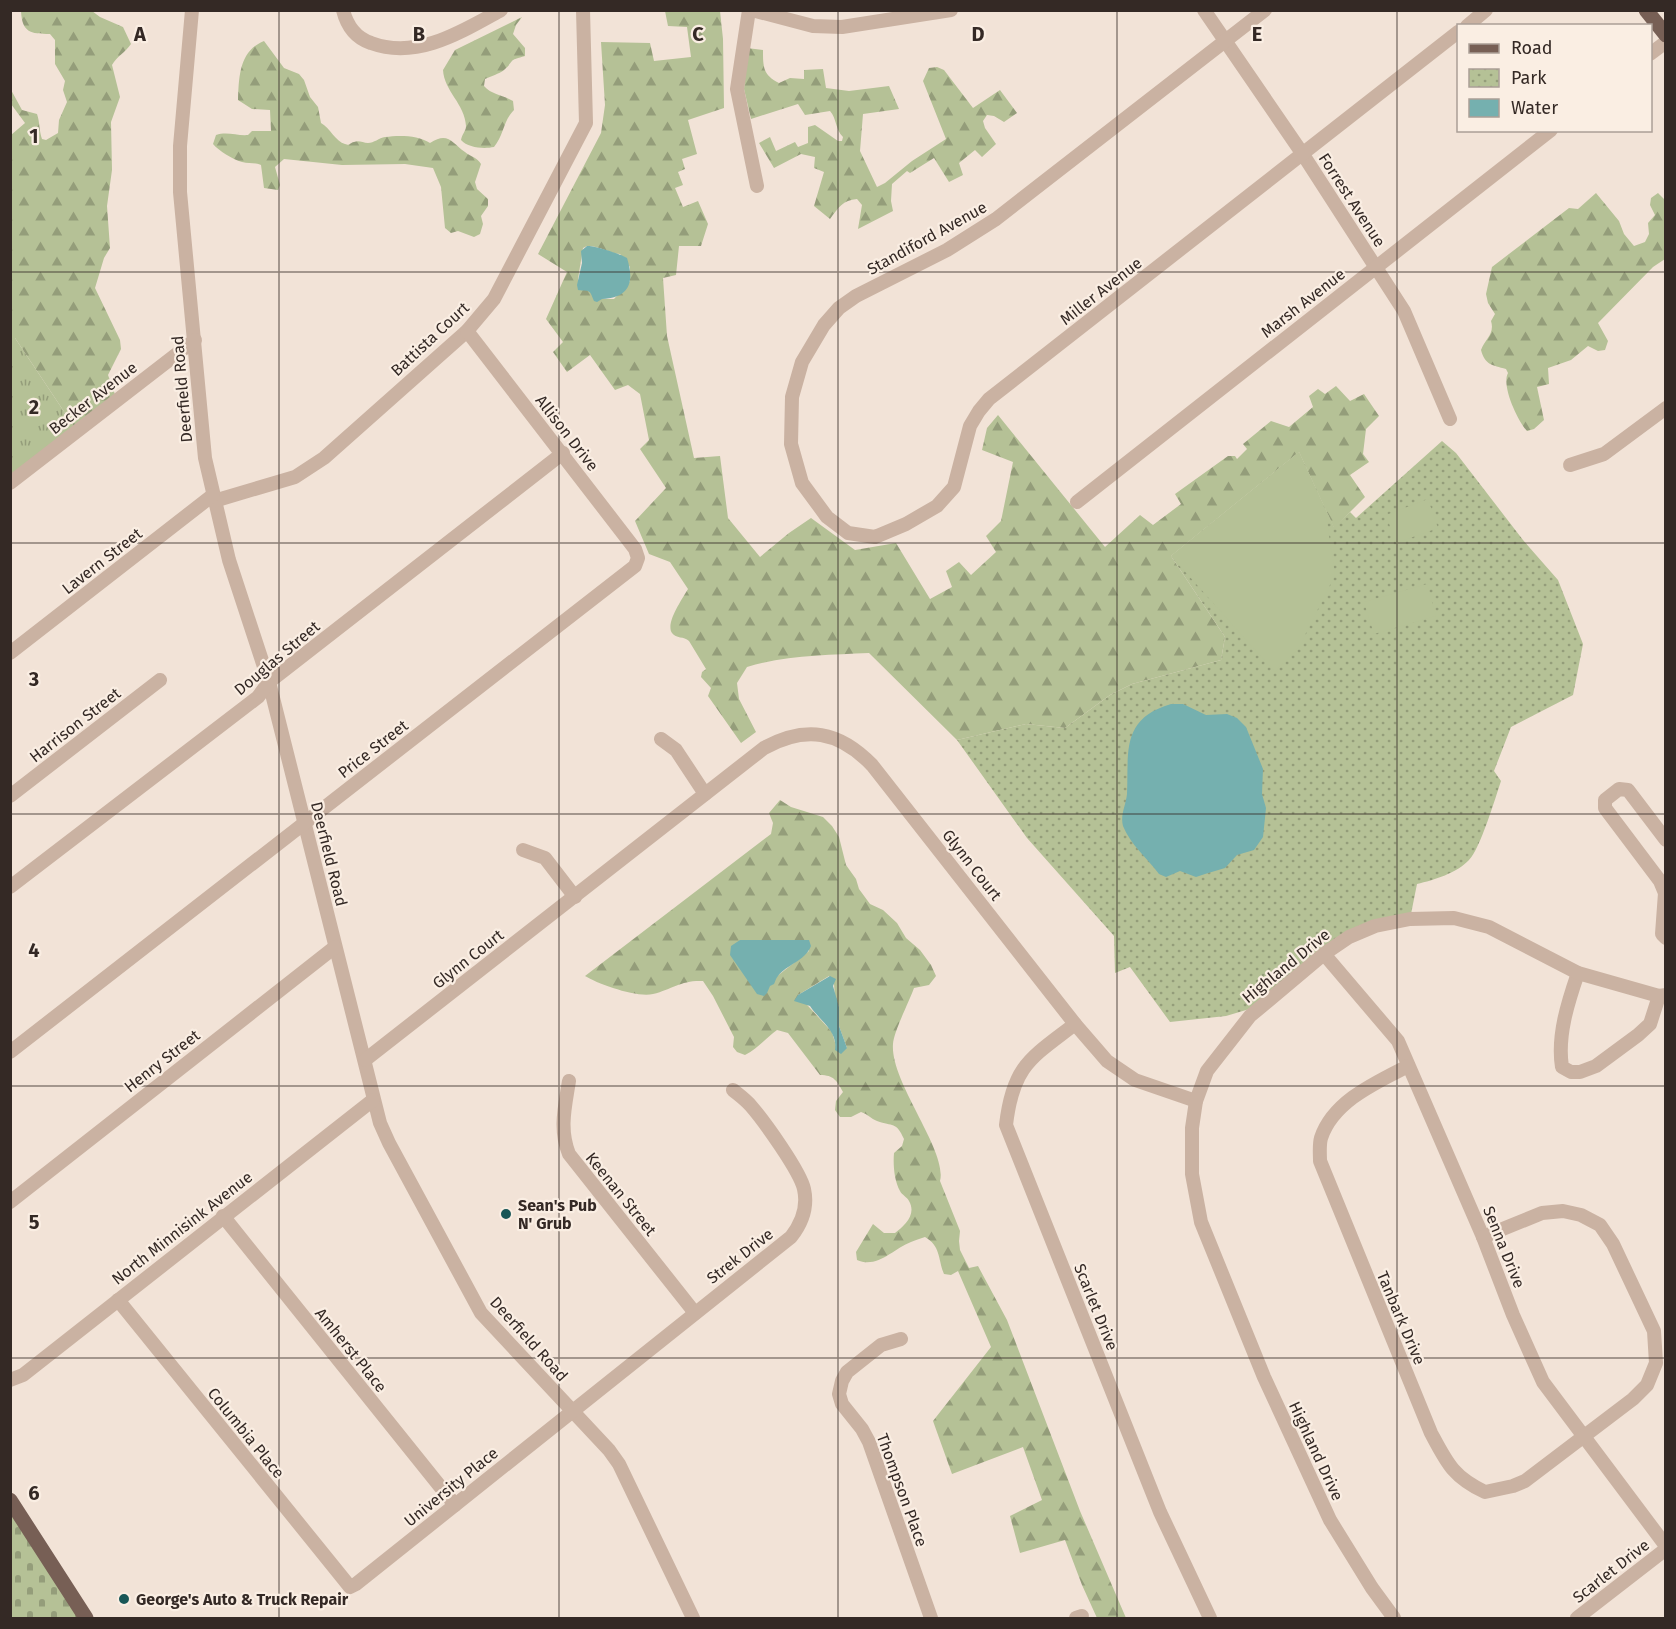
<svg xmlns="http://www.w3.org/2000/svg" width="1676" height="1629" font-family="'Fira Sans',sans-serif">
<style>
.grass{fill:url(#grass-tufts)}
.forest{fill:url(#forest-firs);fill-rule:evenodd}
.cemetery{fill:url(#cemetery-stones)}
.park{fill:url(#park-dots)}
.garden{fill:#b5c196}
.water{fill:#75b0af}
.lines{fill:none;stroke-linecap:round;stroke-linejoin:round}
.minor{stroke:#cab2a2;stroke-width:14}
.major{stroke:#775f55;stroke-width:15}
.grid{fill:none;stroke:#342925;stroke-width:1.5;stroke-opacity:0.55}
.poi-dot{fill:#195757;stroke:#faeee3;stroke-width:2}
.labels{text-anchor:middle;dominant-baseline:central;stroke-width:4.5;stroke-linejoin:round;paint-order:stroke}
.street-label{font-size:16px;fill:#342925;stroke:#faeee3}
.poi-label{font-size:16px;font-weight:bold;fill:#342925;stroke:#faeee3;text-anchor:start}
.grid-label{font-size:20px;text-anchor:middle;font-weight:bold;fill:#342925;stroke:#faeee3;stroke-width:4.5;stroke-linejoin:round;paint-order:stroke}
</style>
<defs>
<pattern id="grass-tufts" width="24" height="20" patternUnits="userSpaceOnUse" patternTransform="scale(1.5)"><rect width="24" height="20" fill="#b5c196"/><path d="M3 7l-1-3M5 7V3M7 7l1-3M15 17l-1-3M17 17v-4M19 17l1-3" fill="none" stroke="#949d7a"/></pattern>
<pattern id="forest-firs" width="22" height="20" patternUnits="userSpaceOnUse" patternTransform="scale(1.5)"><rect width="22" height="20" fill="#b5c196"/><path d="M5 1l3.5 6h-7zM16 11l3.5 6h-7z" fill="#949d7a"/></pattern>
<pattern id="cemetery-stones" width="16" height="16" patternUnits="userSpaceOnUse" patternTransform="scale(1.5)"><rect width="16" height="16" fill="#b5c196"/><path d="M2 7V4a2 2 0 0 1 4 0v3zM10 15v-3a2 2 0 0 1 4 0v3z" fill="#949d7a"/></pattern>
<pattern id="park-dots" width="8" height="8" patternUnits="userSpaceOnUse" patternTransform="scale(1.5)"><rect width="8" height="8" fill="#b5c196"/><path d="M2 2h.1M6 6h.1" fill="none" stroke="#949d7a" stroke-width="1.8" stroke-linecap="round"/></pattern>
</defs>
<rect width="100%" height="100%" fill="#f2e3d7"/>
<!-- grass -->
<polygon class="grass" points="10,338 15,338 77,431 11,483"/>
<!-- forest -->
<g class="forest">
<path d="M21,11H92L100,17L123,27L131,44C125,53 117,56 112,65L120,97L111,122L112,170L107,206L110,248L104,258L95,288L120,340L121,349L108,375L117,400L77,431L15,338H11V135L25,123L11,104L10,88L22,110L37,114C40,123 39,131 42,139L46,140L58,133L59,120L67,102L63,90L65,81L55,64V40L50,34C30,34 22,32 21,11Z"/>
<path d="M665,11H720L723,39L724,108L688,120L697,154L682,159L685,169L678,172L683,185L675,188L683,207L698,201L708,224L701,246H679L676,275L663,278L667,336L694,458L720,456L728,518L760,557L789,533L811,518L855,550L896,543L930,599L952,587L946,571L959,562L971,575L996,552L986,536L1001,521L1013,462L982,450L987,428L998,415L1105,547L1140,515L1153,525L1181,504L1175,494L1228,456H1235L1237,459L1247,449L1243,444L1271,421L1289,427L1313,407L1309,396L1318,389L1325,394L1336,386L1350,401L1364,394L1379,416L1366,429L1363,454L1369,462L1350,475L1365,497L1334,528L1299,452L1171,556L1225,637L1221,660L1132,684L1110,695L1065,728L1026,724L957,740L869,653C828,655 787,655 747,667L737,683L739,699L756,732L741,743L708,696L711,688L701,677L702,672L706,669L689,641C684,636 676,639 672,633C665,623 683,598 688,589L670,562L649,554L635,521L666,488L640,449L649,440L640,394L628,385L615,390L590,355L567,372L553,352L563,342L546,319L567,272L538,254L601,133L605,105L601,42L650,43L654,61L691,57L687,27L668,26ZM587,246C598,245 608,253 620,254L630,267V281L614,299H601L587,289L583,290L578,279L583,248Z"/>
<path d="M522,17L516,25L513,34L525,48V56C507,61 516,59 504,70C499,74 491,76 485,79L484,86C492,95 503,95 513,101L514,110C503,121 504,135 494,147C484,149 468,148 461,140C462,134 466,131 466,126C465,104 444,91 443,70L455,50Z"/>
<path d="M264,41L284,68L299,74L304,80L310,97L318,107L321,123C330,128 336,142 345,144C351,146 349,143 354,142C359,140 363,143 368,143C374,143 379,138 385,137C399,135 418,135 430,143C448,131 452,143 465,152C471,157 477,157 481,164L475,182L477,189L488,199V206L481,216L483,224L480,234L474,237L458,231L451,233L445,228L441,187L433,168L405,164L342,165L284,159L275,167L280,185L278,190L264,188L261,165C254,162 249,164 242,162C232,159 219,151 213,144L216,135C227,131 237,136 248,135L252,131H271L270,110L252,109L238,100C239,77 239,51 264,41Z"/>
<path d="M747,48L763,50C763,67 763,75 779,83L790,78L804,79V70L823,69L826,88L849,91L889,86L899,109L863,114L860,151L877,187L885,183L912,161L946,139L923,81L929,68L937,67L944,70L973,108L1000,90L1017,113L1004,122L994,116L987,115L983,121L985,128L996,144L982,157L975,150L959,163L963,175L949,182L934,158L910,173L907,171L892,184L891,201L893,211L858,229L862,205L857,199C843,200 838,208 830,219L814,206L824,172L814,168L815,157L801,154L774,168L759,143L770,137L776,151L795,142L798,147L808,143V127L815,125L838,141H842L843,137C835,129 837,119 830,111L805,115L798,104L751,119L744,89Z"/>
<path d="M1596,193L1619,221L1624,234L1634,246L1645,242L1649,234L1648,223L1655,215L1650,205L1651,198L1658,193L1665,200V259L1653,267L1598,323L1608,341L1605,350L1598,351L1588,346L1571,360L1548,368L1549,384L1537,387L1544,420L1534,429L1527,431C1518,421 1501,386 1508,373L1506,369C1492,365 1485,365 1481,350C1485,339 1495,334 1491,321L1495,314L1488,303L1486,294L1492,267L1569,208L1578,209Z"/>
<path d="M780,800L791,807L823,817L832,826L839,837L846,865L856,879L859,889L870,904L883,910L897,923L906,938L920,950L931,965L936,976L929,985L914,988C909,1002 894,1031 893,1044C890,1082 948,1151 940,1181L960,1231L959,1241L960,1250L969,1268L978,1266L1007,1320L1080,1511L1126,1618H1097L1082,1585L1065,1540L1020,1553L1010,1516L1042,1500L1023,1447L952,1474L933,1421L991,1347L958,1271L951,1275L944,1274C938,1260 941,1246 925,1237C920,1239 915,1240 911,1242C893,1249 877,1269 857,1260L856,1252L873,1224L884,1233H895C904,1226 917,1215 909,1201C907,1197 902,1195 900,1191C894,1180 893,1164 894,1153L902,1146L904,1139C896,1121 893,1127 877,1121C871,1119 868,1114 861,1112L851,1117H840L835,1110L836,1101L843,1092C837,1081 834,1075 820,1075L788,1033L777,1030C766,1038 758,1048 745,1055L737,1052L733,1047L734,1037L713,996L703,981C681,980 673,989 653,994C637,998 598,984 585,976L771,834L773,823L769,813ZM740,940H809V951L776,977L767,989ZM829,976L834,984L835,997L839,1007V1026L847,1048L836,1046L832,1032L798,995Z"/>
</g>
<!-- cemetery -->
<polygon class="cemetery" points="10,1500 85,1618 11,1618"/>
<!-- park -->
<path class="park" d="M1442,441L1456,453L1523,540L1558,580L1583,644L1573,695L1511,727L1494,771L1501,781C1495,799 1480,849 1469,860C1457,873 1434,880 1417,884L1410,919L1375,926L1263,1005L1226,1016L1170,1022L1130,967L1115,973L1114,936L1027,838L957,740L1026,724L1065,728L1110,695L1132,684L1221,660L1225,637L1171,556L1299,452L1334,527L1350,512L1356,518Z"/>
<!-- garden -->
<g class="garden">
<polygon points="1299,452 1325,509 1335,575 1299,647 1275,672 1171,556"/>
<polygon points="1428,499 1438,528 1396,543 1386,515"/>
<polygon points="1427,584 1436,616 1374,634 1364,602"/>
</g>
<!-- water -->
<g class="water">
<path d="M587,246C593,245 621,254 627,258C635,283 629,298 602,299L597,302L594,301C589,288 590,292 578,290L577,285L582,263L581,251Z"/>
<path d="M1171,704H1183L1206,715L1227,714L1237,718L1246,727L1263,769L1262,794L1266,808L1263,837L1254,850L1237,855L1225,868L1205,874L1196,877L1180,871L1166,877L1159,874C1147,858 1130,844 1123,826C1120,815 1126,805 1127,794C1129,753 1120,719 1171,704Z"/>
<path d="M740,940H809L811,946C805,961 786,965 778,976C776,978 775,982 774,984L770,986L767,993L764,996L757,994L730,955L731,946Z"/>
<path d="M830,976L836,979L833,986L839,1007V1026L847,1048L841,1054L835,1050C838,1031 820,1021 810,1006L794,1001L798,995Z"/>
</g>
<g class="lines">
<!-- minor -->
<g class="minor">
<polyline points="192,10 180,146 180,192 205,458 229,560 269,682 380,1123 389,1143 481,1313 609,1450 619,1464 693,1618"/>
<path d="M343,10C347,26 356,38 371,43C417,60 461,32 501,10"/>
<polyline points="749,10 737,89 757,186"/>
<polyline points="752,10 813,26 842,27 951,10"/>
<polyline points="1204,10 1302,153 1404,311 1450,419"/>
<polyline points="1265,10 996,219 947,250 856,296 839,308 824,325 802,362 792,397 791,444 802,483 827,517 848,533 875,537 906,524 937,506 954,487 970,426 979,411 989,399 1458,32"/>
<polyline points="1467,26 1486,10"/>
<polyline points="1650,54 1666,42"/>
<polyline points="1570,465 1604,454 1666,408"/>
<polyline points="10,483 195,340"/>
<polyline points="214,501 295,477 324,458 467,331 494,299 586,123 583,10"/>
<polyline points="1077,502 1551,130"/>
<polyline points="10,653 213,495"/>
<polyline points="661,739 676,750 705,794"/>
<polyline points="10,796 160,680"/>
<polyline points="1666,840 1628,790 1619,789 1605,800 1605,808 1660,881 1665,893 1662,934 1666,938"/>
<polyline points="523,850 545,858 575,897"/>
<polyline points="10,887 258,697 269,682 563,453"/>
<polyline points="1324,954 1398,1041 1483,1237 1513,1315 1543,1382 1666,1546"/>
<path d="M1578,973C1568,1002 1557,1036 1562,1067L1571,1072H1580L1596,1066L1638,1035L1650,1024L1659,996"/>
<path d="M1075,1024C1031,1058 1013,1065 1006,1125L1160,1512L1210,1618"/>
<polyline points="10,1052 635,566 638,558 635,549 467,331"/>
<path d="M365,1060L764,748C806,725 839,731 872,765L1075,1024L1107,1061L1135,1080L1196,1101"/>
<path d="M1408,1066C1377,1082 1333,1101 1321,1138C1319,1145 1320,1154 1320,1161L1431,1433C1447,1463 1453,1477 1485,1492L1513,1486L1525,1481L1633,1399L1647,1385L1656,1363L1654,1331L1613,1244L1600,1225L1581,1215L1563,1211L1542,1213L1483,1237"/>
<path d="M569,1081C565,1107 559,1129 569,1154L695,1313"/>
<polyline points="10,1202 335,947"/>
<polyline points="223,1216 455,1505"/>
<path d="M118,1300L350,1587L356,1584L791,1237C802,1223 808,1207 804,1189C800,1171 764,1121 751,1106C746,1100 739,1095 733,1090"/>
<polyline points="901,1339 881,1345 847,1372 842,1381 839,1394 842,1404 862,1429 869,1442 931,1618"/>
<polyline points="10,1380 23,1375 373,1100"/>
<polyline points="1076,1618 1082,1616"/>
<polyline points="1394,1618 1372,1588 1330,1520 1264,1377 1201,1222 1192,1174 1192,1128 1196,1101 1207,1071 1250,1016 1324,954 1349,937 1375,926 1410,919 1454,918 1489,927 1578,973 1659,996 1666,995"/>
<polyline points="1577,1618 1666,1549"/>
</g>
<!-- major -->
<g class="major">
<polyline points="1646,10 1666,35"/>
<polyline points="10,1500 86,1618"/>
</g>
</g>
<!-- grid -->
<path class="grid" d="M279,10V1618M559,10V1618M838,10V1618M1117,10V1618M1397,10V1618M10,272H1666M10,543H1666M10,814H1666M10,1086H1666M10,1358H1666"/>
<!-- markers -->
<g class="poi-dot">
<circle cx="506" cy="1214" r="6"/>
<circle cx="124" cy="1599" r="6"/>
</g>
<g class="labels">
<!-- street labels -->
<g class="street-label">
<text transform="translate(1352 200) rotate(57)">Forrest Avenue</text>
<text transform="translate(927 238) rotate(-29)">Standiford Avenue</text>
<text transform="translate(1101 291) rotate(-38)">Miller Avenue</text>
<text transform="translate(1303 303) rotate(-38)">Marsh Avenue</text>
<text transform="translate(430 339) rotate(-43)">Battista Court</text>
<text transform="translate(182 389) rotate(-95)">Deerfield Road</text>
<text transform="translate(93 398) rotate(-38)">Becker Avenue</text>
<text transform="translate(567 433) rotate(52)">Allison Drive</text>
<text transform="translate(102 561) rotate(-38)">Lavern Street</text>
<text transform="translate(277 658) rotate(-40)">Douglas Street</text>
<text transform="translate(75 725) rotate(-38)">Harrison Street</text>
<text transform="translate(373 749) rotate(-38)">Price Street</text>
<text transform="translate(329 854) rotate(76)">Deerfield Road</text>
<text transform="translate(972 865) rotate(52)">Glynn Court</text>
<text transform="translate(468 959) rotate(-38)">Glynn Court</text>
<text transform="translate(1286 966) rotate(-39)">Highland Drive</text>
<text transform="translate(162 1061) rotate(-38)">Henry Street</text>
<text transform="translate(621 1194) rotate(51)">Keenan Street</text>
<text transform="translate(182 1228) rotate(-38)">North Minnisink Avenue</text>
<text transform="translate(1504 1247) rotate(68)">Senna Drive</text>
<text transform="translate(740 1256) rotate(-38)">Strek Drive</text>
<text transform="translate(1096 1307) rotate(68)">Scarlet Drive</text>
<text transform="translate(1401 1318) rotate(67)">Tanbark Drive</text>
<text transform="translate(529 1339) rotate(48)">Deerfield Road</text>
<text transform="translate(351 1350) rotate(51)">Amherst Place</text>
<text transform="translate(246 1433) rotate(51)">Columbia Place</text>
<text transform="translate(1316 1451) rotate(65)">Highland Drive</text>
<text transform="translate(451 1487) rotate(-39)">University Place</text>
<text transform="translate(902 1490) rotate(70)">Thompson Place</text>
<text transform="translate(1611 1571) rotate(-38)">Scarlet Drive</text>
</g>
<!-- poi labels -->
<g class="poi-label">
<text x="518" y="1205">Sean's Pub<tspan x="518" dy="18">N' Grub</tspan></text>
<text x="136" y="1599">George's Auto &amp; Truck Repair</text>
</g>
</g>
<g class="grid-label">
<text x="140" y="41">A</text>
<text x="419" y="41">B</text>
<text x="698" y="41">C</text>
<text x="978" y="41">D</text>
<text x="1257" y="41">E</text>
<text x="34" y="143">1</text>
<text x="34" y="414">2</text>
<text x="34" y="686">3</text>
<text x="34" y="957">4</text>
<text x="34" y="1229">5</text>
<text x="34" y="1500">6</text>
</g>
<!-- border -->
<rect width="1676" height="1629" fill="none" stroke="#342925" stroke-width="24"/>
<!-- legend -->
<rect x="1457" y="24" width="195" height="108" fill="#faeee3" stroke="#ab9f97" stroke-width="1.5"/>
<rect x="1469" y="44" width="30" height="9" fill="#775f55" stroke="#ab9f97" stroke-width="1.5"/>
<text x="1511" y="54" font-size="18" fill="#342925">Road</text>
<rect x="1469" y="69" width="30" height="18" fill="url(#park-dots)" stroke="#ab9f97" stroke-width="1.5"/>
<text x="1511" y="84" font-size="18" fill="#342925">Park</text>
<rect x="1469" y="99" width="30" height="18" fill="#75b0af" stroke="#ab9f97" stroke-width="1.5"/>
<text x="1511" y="114" font-size="18" fill="#342925">Water</text>
</svg>
